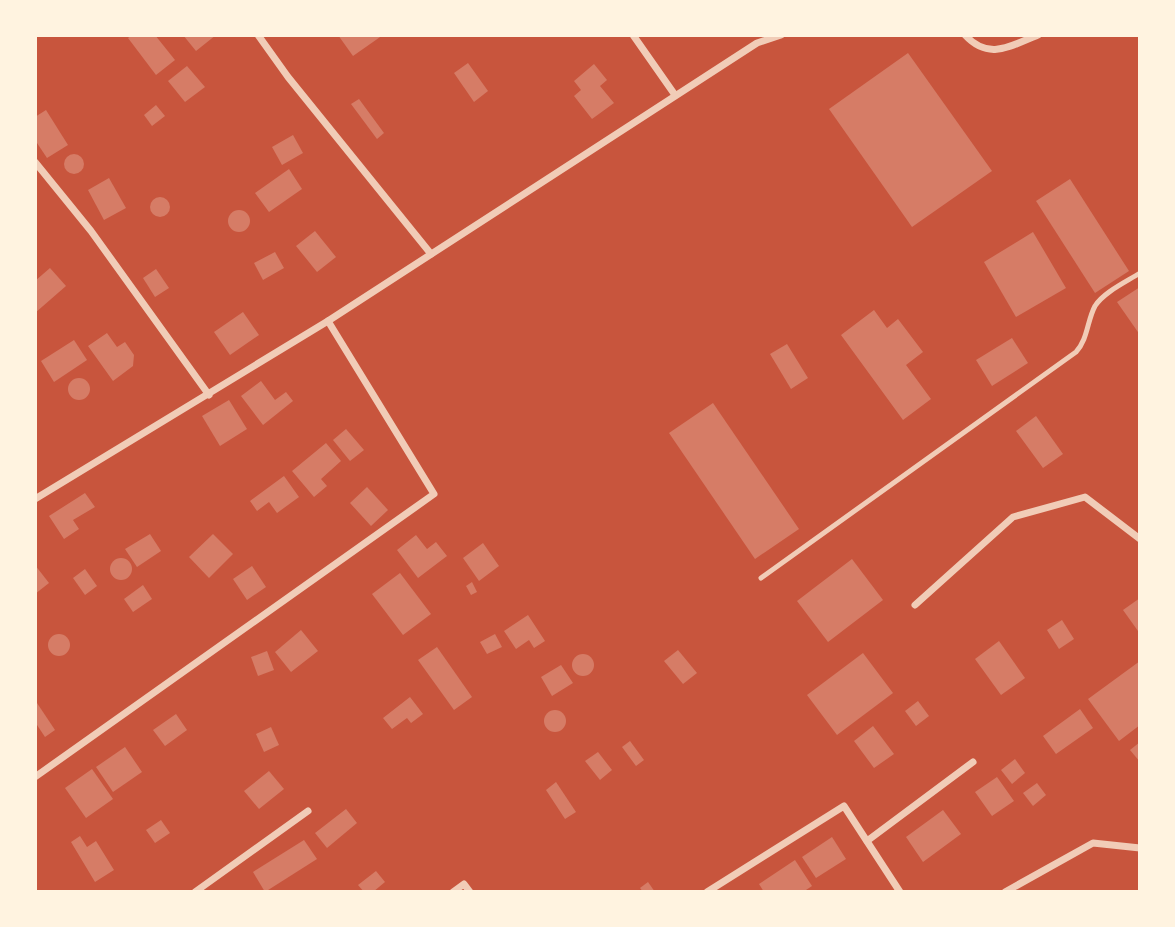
<svg xmlns="http://www.w3.org/2000/svg" width="1175" height="927" font-family="'IBM Plex Sans',sans-serif">
<style>
.building{fill:#d67c66}
.lines{fill:none;stroke-linecap:round;stroke-linejoin:round}
.service{stroke:#f1ccb7;stroke-width:5}
.minor{stroke:#f1ccb7;stroke-width:7}
</style>
<rect width="100%" height="100%" fill="#c8553d"/>
<!-- building -->
<g class="building">
<polygon points="132,35 155,35 175,60 156,75 128,38"/>
<polygon points="183,35 216,35 196,51"/>
<polygon points="338,35 383,35 353,56"/>
<polygon points="908,53 992,171 912,227 829,109"/>
<polygon points="468,63 488,91 474,102 454,73"/>
<polygon points="594,64 607,80 600,86 614,103 592,119 574,96 581,90 574,81"/>
<polygon points="187,66 205,87 185,102 168,81"/>
<polygon points="359,99 384,133 377,139 351,104"/>
<polygon points="156,105 165,116 152,126 144,115"/>
<polygon points="46,110 68,145 47,158 35,140 35,117"/>
<polygon points="293,135 303,153 282,165 272,147"/>
<circle cx="74" cy="164" r="10"/>
<polygon points="289,169 302,189 269,212 255,193"/>
<polygon points="109,178 126,208 104,220 88,190"/>
<polygon points="1070,179 1129,271 1095,293 1036,201"/>
<circle cx="160" cy="207" r="10"/>
<circle cx="239" cy="221" r="11"/>
<polygon points="315,231 336,257 317,272 296,246"/>
<polygon points="1033,232 1066,288 1016,317 984,262"/>
<polygon points="275,252 284,268 263,280 254,263"/>
<polygon points="50,268 66,286 35,313 35,281"/>
<polygon points="156,269 169,288 155,297 143,278"/>
<polygon points="1140,287 1140,335 1117,302"/>
<polygon points="874,310 887,328 898,319 923,352 906,365 931,399 903,420 841,335"/>
<polygon points="243,312 259,335 230,355 214,332"/>
<polygon points="107,333 117,347 125,342 134,355 133,366 113,381 88,346"/>
<polygon points="1012,338 1028,363 992,386 976,360"/>
<polygon points="74,340 87,360 54,382 41,361"/>
<polygon points="787,344 808,378 791,389 770,354"/>
<circle cx="79" cy="389" r="11"/>
<polygon points="261,381 275,400 286,392 293,401 263,425 241,396"/>
<polygon points="229,400 247,429 220,446 202,416"/>
<polygon points="713,403 799,529 755,559 669,433"/>
<polygon points="1036,416 1063,454 1043,468 1016,431"/>
<polygon points="346,429 364,450 350,461 333,440"/>
<polygon points="326,443 341,461 321,479 327,486 314,497 292,471"/>
<polygon points="284,476 299,497 277,513 269,502 257,511 250,501"/>
<polygon points="367,487 388,510 371,526 350,503"/>
<polygon points="85,493 95,507 73,520 79,529 64,539 49,516"/>
<polygon points="150,534 161,551 137,567 125,549"/>
<polygon points="213,534 233,554 209,578 189,557"/>
<polygon points="416,535 427,549 436,542 447,556 418,578 397,550"/>
<polygon points="483,543 499,566 479,581 463,558"/>
<circle cx="121" cy="569" r="11"/>
<polygon points="852,559 883,600 828,642 797,601"/>
<polygon points="35,565 49,583 35,594"/>
<polygon points="252,566 266,587 247,600 233,579"/>
<polygon points="85,569 97,586 85,595 73,578"/>
<polygon points="400,573 431,614 403,635 372,594"/>
<polygon points="472,582 477,592 471,595 466,586"/>
<polygon points="143,585 152,599 133,612 124,599"/>
<polygon points="1140,598 1140,629 1138,631 1123,610"/>
<polygon points="528,615 545,641 534,648 529,640 516,649 504,631"/>
<polygon points="1062,620 1074,639 1059,649 1047,630"/>
<polygon points="301,630 318,651 291,672 275,652"/>
<polygon points="495,634 502,647 487,654 480,642"/>
<circle cx="59" cy="645" r="11"/>
<polygon points="999,641 1025,678 1001,695 975,659"/>
<polygon points="437,647 472,697 454,710 418,660"/>
<polygon points="678,650 697,673 683,684 664,661"/>
<polygon points="267,651 274,670 258,676 251,657"/>
<polygon points="863,653 893,693 837,735 807,695"/>
<circle cx="583" cy="665" r="11"/>
<polygon points="1140,661 1140,725 1119,741 1088,699"/>
<polygon points="561,665 573,683 552,696 541,677"/>
<polygon points="410,697 423,714 411,723 407,718 392,729 383,718"/>
<polygon points="35,700 55,730 45,737 35,722"/>
<polygon points="918,701 929,716 916,726 905,711"/>
<polygon points="1080,709 1093,728 1056,754 1043,736"/>
<circle cx="555" cy="721" r="11"/>
<polygon points="176,714 187,730 165,746 153,730"/>
<polygon points="873,726 894,754 874,768 854,741"/>
<polygon points="271,727 279,745 264,752 256,734"/>
<polygon points="630,741 644,760 636,766 622,747"/>
<polygon points="1140,742 1140,762 1130,750"/>
<polygon points="125,747 142,772 113,792 96,767"/>
<polygon points="598,752 612,770 600,780 585,761"/>
<polygon points="1015,759 1025,773 1012,784 1001,770"/>
<polygon points="92,769 113,799 86,818 65,788"/>
<polygon points="269,771 284,789 259,809 244,791"/>
<polygon points="997,777 1014,801 992,816 975,792"/>
<polygon points="556,782 576,812 565,819 546,790"/>
<polygon points="1037,783 1046,795 1033,806 1023,793"/>
<polygon points="346,809 357,823 327,848 315,833"/>
<polygon points="943,810 961,834 923,862 906,837"/>
<polygon points="161,820 170,833 155,843 146,830"/>
<polygon points="80,836 87,847 96,841 114,870 95,882 71,842"/>
<polygon points="832,837 846,859 816,878 802,857"/>
<polygon points="304,840 317,859 265,892 253,872"/>
<polygon points="795,860 812,886 803,892 764,892 759,884"/>
<polygon points="376,871 385,882 373,892 364,892 358,885"/>
<polygon points="648,882 655,892 643,892 640,888"/>
</g>
<g class="lines">
<!-- service -->
<path class="service" d="M761,578L1076,352C1088,339 1087,321 1095,306C1104,292 1126,282 1140,273"/>
<!-- minor -->
<g class="minor">
<polyline points="258,35 288,77 431,254"/>
<polyline points="633,35 675,95"/>
<path d="M965,35C989,61 1010,46 1038,35"/>
<polyline points="35,162 91,231 209,395"/>
<polyline points="35,499 328,321 757,43 781,35"/>
<polyline points="915,605 1013,517 1085,497 1140,539"/>
<polyline points="35,777 434,494 328,321"/>
<polyline points="867,841 973,762"/>
<polyline points="195,892 308,811"/>
<polyline points="453,892 464,884 470,892"/>
<polyline points="707,892 844,806 900,892"/>
<polyline points="1005,892 1093,843 1140,848"/>
</g>
</g>
<!-- border -->
<rect width="1175" height="927" fill="none" stroke="#fff3e0" stroke-width="74"/>
</svg>
